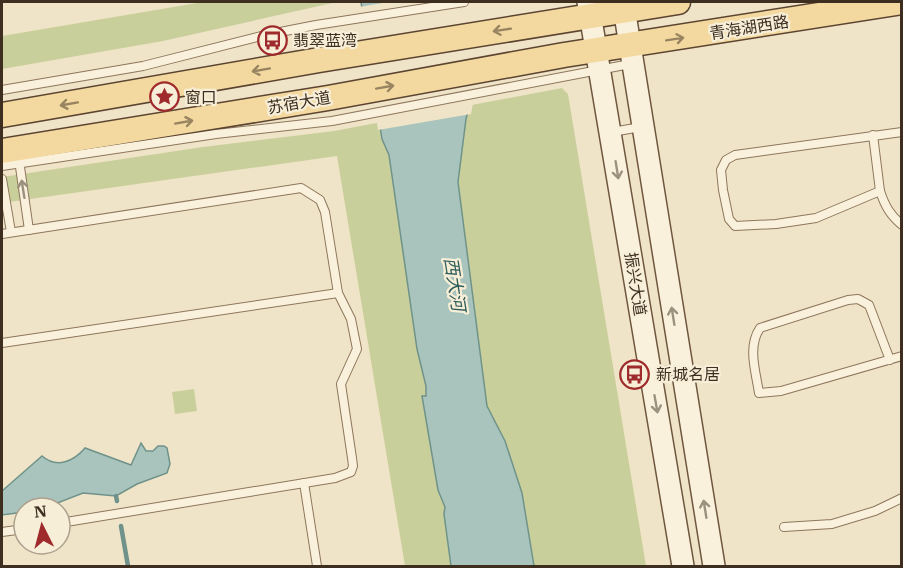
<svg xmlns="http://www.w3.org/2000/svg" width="903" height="568" font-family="'IBM Plex Serif','Noto Sans SC',serif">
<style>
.green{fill:#c9cf9b}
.water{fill:#a9c4bc;stroke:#6f938a;stroke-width:1.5}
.pier{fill:#f0e4c8}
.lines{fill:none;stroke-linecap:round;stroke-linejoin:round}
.stream{stroke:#6f938a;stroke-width:4.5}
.service-casing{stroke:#8d765c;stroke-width:10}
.secondary-casing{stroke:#6f573f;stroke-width:24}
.primary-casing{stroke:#5b4430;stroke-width:27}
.service{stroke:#faf1dc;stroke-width:8}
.secondary{stroke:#faf1dc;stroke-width:21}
.primary{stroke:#f3d9a0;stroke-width:24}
.oneway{stroke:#988460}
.oneway2{stroke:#9c907e}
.labels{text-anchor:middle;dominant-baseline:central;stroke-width:4.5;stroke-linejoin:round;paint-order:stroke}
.street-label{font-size:16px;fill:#3d2e20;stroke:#f7eed8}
.poi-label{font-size:16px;fill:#3d2e20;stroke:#f7eed8;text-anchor:start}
.water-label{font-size:18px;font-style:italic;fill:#2f5d5a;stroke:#f7eed8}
</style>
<rect width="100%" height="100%" fill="#f0e4c8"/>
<!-- green -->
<g class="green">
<polygon points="203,2 337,2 163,41 2,69 2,36"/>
<polygon points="562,88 568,94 646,566 405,566 337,156 2,203 2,177 203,147 334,131"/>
<polygon points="194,389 197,411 175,414 172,392"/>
</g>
<!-- water -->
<g class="water">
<polygon points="361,2 453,2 470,103 466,119 458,182 487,406 505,441 522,493 534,566 451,566 444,514 445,507 438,490 422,396 426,396 426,386 417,349 389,155 382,139"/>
<path d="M141,443L146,451H153L158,446H164L167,448L170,464L167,473L137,484L116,496L83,493L47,507L24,508V512L2,515V491L42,456C57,469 74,461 85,448L131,465Z"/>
</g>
<!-- pier -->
<polygon class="pier" points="388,2 456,2 473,103 471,114 378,130 359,7"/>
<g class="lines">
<!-- stream -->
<g class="stream">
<polyline points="116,496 117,501"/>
<polyline points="121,526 128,566"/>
</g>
<defs>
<g id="service">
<polyline points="2,90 143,66 265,35 316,25 464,2"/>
<polyline points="612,132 641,127"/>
<path d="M902,132L735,155L726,160L721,170L723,190L729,219L735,226L776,224L816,218L880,191C885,206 890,215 902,225"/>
<polyline points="873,135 880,191"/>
<polyline points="19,160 29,230"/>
<polyline points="2,166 216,134 332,121 630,64"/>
<polyline points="2,179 11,232"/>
<polyline points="2,234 301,188 320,200 325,212 338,293 351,319 357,349 341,384 352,458 353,466 351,472 335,478 60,523"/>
<polyline points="2,343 338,293"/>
<path d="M890,360L869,305L858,299L848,300L760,328C747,347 756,372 759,393L781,391L902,356"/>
<polyline points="652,373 682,368"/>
<polyline points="304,483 317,566"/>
<polyline points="784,527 832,524 875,511 902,498"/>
<polyline points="2,532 24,529"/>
</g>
<g id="secondary">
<polyline points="588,2 683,566"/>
<polyline points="623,2 714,566"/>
</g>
<g id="primary">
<polyline points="2,115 319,60 678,2"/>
<polyline points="2,151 328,98 564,55 902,2"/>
</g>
</defs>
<!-- service casing -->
<use href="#service" class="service-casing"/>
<!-- secondary casing -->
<use href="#secondary" class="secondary-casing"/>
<!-- primary casing -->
<use href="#primary" class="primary-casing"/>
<!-- service -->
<use href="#service" class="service"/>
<!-- secondary -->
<use href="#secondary" class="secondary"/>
<!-- primary -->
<use href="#primary" class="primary"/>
</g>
<!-- one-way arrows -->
<defs><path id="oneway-shaft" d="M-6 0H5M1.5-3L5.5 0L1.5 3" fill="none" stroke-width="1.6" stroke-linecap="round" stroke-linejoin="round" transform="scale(1.5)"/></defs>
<g class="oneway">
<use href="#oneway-shaft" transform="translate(502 30) rotate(171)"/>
<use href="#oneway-shaft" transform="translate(675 39) rotate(-9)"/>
<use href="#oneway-shaft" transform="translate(261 70) rotate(170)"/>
<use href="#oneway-shaft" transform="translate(385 87) rotate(-10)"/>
<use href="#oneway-shaft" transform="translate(69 104) rotate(170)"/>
<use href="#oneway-shaft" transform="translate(184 122) rotate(-10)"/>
</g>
<g class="oneway2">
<use href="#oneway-shaft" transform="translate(617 170) rotate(81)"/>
<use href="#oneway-shaft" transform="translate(23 189) rotate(-99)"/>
<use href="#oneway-shaft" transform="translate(673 316) rotate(-99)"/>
<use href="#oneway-shaft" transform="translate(656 404) rotate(80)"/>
<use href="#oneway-shaft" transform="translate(705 509) rotate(-99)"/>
</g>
<!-- icons -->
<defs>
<symbol id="bus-ring" viewBox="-11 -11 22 22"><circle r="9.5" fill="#f7eed8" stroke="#9e2a2b" stroke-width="1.5"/><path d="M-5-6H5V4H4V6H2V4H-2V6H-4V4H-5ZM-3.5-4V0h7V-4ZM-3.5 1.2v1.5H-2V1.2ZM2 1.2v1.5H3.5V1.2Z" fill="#9e2a2b"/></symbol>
<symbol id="sight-ring" viewBox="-11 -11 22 22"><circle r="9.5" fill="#f7eed8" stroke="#9e2a2b" stroke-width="1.5"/><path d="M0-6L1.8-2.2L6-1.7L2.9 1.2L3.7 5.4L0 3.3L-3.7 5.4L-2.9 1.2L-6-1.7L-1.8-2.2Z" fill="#9e2a2b"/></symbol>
</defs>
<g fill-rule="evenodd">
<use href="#bus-ring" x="256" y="24" width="33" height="33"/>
<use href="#sight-ring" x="148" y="80" width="33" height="33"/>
<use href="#bus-ring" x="618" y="358" width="33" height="33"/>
</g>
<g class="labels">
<!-- street labels -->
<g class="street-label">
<text transform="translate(749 27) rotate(-9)">青海湖西路</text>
<text transform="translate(299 102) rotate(-10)">苏宿大道</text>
<text transform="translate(636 284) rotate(81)">振兴大道</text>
</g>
<!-- poi labels -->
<g class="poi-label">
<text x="293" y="40">翡翠蓝湾</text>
<text x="185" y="97">窗口</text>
<text x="656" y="374">新城名居</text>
</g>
<!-- water labels -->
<g class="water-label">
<text transform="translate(455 284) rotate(81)">西大河</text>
</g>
</g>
<!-- border -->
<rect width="903" height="568" fill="none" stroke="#3d2e20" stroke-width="6"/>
<!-- north arrow -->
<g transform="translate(42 526) rotate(354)"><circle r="28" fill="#f7eed8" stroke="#ada18e" stroke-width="1.5"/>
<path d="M0-4.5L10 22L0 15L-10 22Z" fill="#9e2a2b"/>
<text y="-9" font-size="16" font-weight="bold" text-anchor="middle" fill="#3d2e20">N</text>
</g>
</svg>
